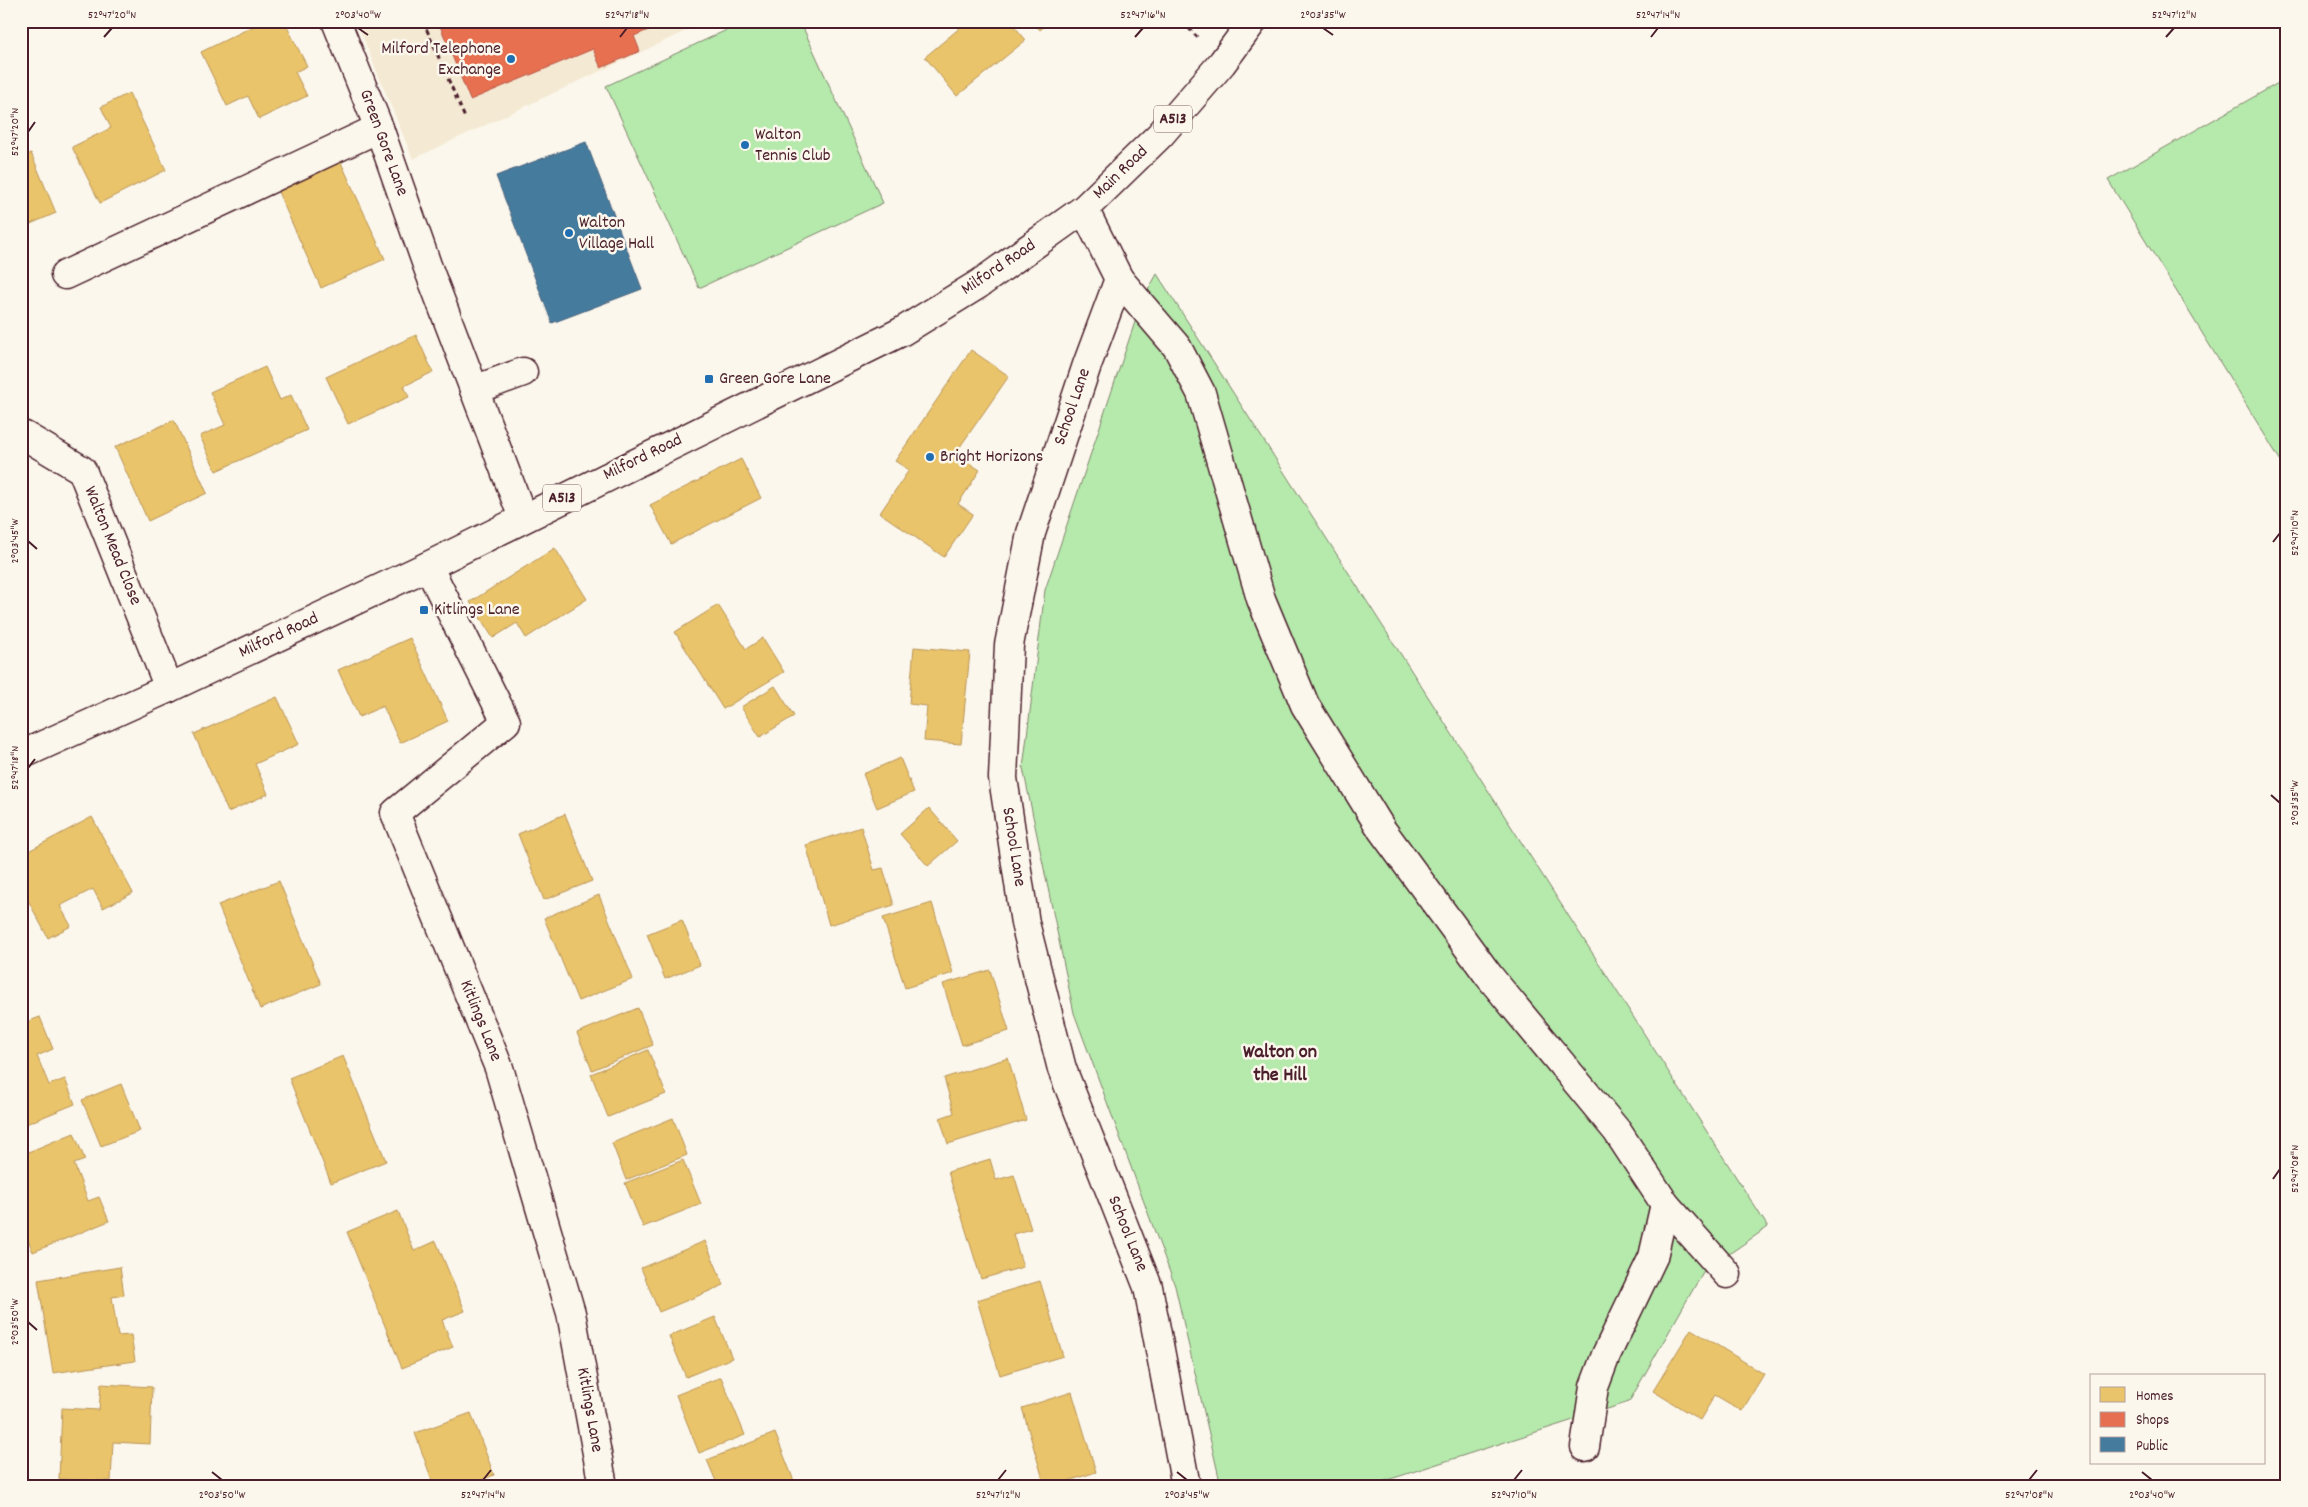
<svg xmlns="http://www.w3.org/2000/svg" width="2308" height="1507" font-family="Dekko,sans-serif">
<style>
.built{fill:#f4e9d3}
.green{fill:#b5eaac;stroke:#80846c}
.homes{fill:#e9c46a;stroke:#b99257}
.shops{fill:#e76f51;stroke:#b85746}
.public{fill:#457b9d;stroke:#465f7b}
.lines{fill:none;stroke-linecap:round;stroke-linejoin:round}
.minor-casing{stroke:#4a1f2b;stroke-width:31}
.highway-casing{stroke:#4a1f2b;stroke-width:31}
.path{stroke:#4a1f2b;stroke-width:3;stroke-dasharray:5 4;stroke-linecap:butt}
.minor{stroke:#fbf7ec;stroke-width:28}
.highway{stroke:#fbf7ec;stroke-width:28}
.ticks{fill:none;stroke:#4a1f2b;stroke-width:2}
.poi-dot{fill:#1f6fb2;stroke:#fbf7ec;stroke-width:2}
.labels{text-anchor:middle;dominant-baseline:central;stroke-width:5;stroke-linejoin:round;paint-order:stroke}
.shield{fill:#fbf7ec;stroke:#7f6065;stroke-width:1}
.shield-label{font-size:16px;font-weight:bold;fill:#4a1f2b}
.poi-label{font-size:18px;fill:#4a1f2b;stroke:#fbf7ec;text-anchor:start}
.street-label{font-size:18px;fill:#4a1f2b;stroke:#fbf7ec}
.quarter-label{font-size:20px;font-weight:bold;fill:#4a1f2b;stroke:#fbf7ec}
.neatline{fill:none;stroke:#4a1f2b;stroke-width:2}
.ticks-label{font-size:12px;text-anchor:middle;fill:#4a1f2b}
</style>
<rect width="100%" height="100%" fill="#fbf7ec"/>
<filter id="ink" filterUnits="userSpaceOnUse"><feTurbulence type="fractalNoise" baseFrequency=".02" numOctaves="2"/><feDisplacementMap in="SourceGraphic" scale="10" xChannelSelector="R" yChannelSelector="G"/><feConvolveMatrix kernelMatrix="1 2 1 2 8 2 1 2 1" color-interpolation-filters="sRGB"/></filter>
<g filter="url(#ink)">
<!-- built -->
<polygon class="built" points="356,21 685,21 688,30 413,159"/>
<!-- green -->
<g class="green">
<polygon points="746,21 800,21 883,203 699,288 606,86"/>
<polygon points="2287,78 2287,471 2108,180"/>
<polygon points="1157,274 1768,1227 1703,1272 1629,1402 1369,1486 1221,1486 1175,1286 1074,1013 1023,768 1045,590 1142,301"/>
</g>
<!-- homes -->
<g class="homes">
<polygon points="264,21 284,21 307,66 295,72 307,96 259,119 248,96 227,106 201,52"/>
<polygon points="968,21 1010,21 1026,40 957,96 925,57"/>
<polygon points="1032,21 1050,21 1040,30"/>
<polygon points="129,93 166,170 100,203 72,147 111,128 101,107"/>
<polygon points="31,153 56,213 21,228 21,158"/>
<polygon points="338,156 385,259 321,288 275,185"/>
<polygon points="416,335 433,372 404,386 409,397 348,424 326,377"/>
<polygon points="971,350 1009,376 955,454 980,470 958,504 973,514 944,557 880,513 909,470 895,461"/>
<polygon points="265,367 280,400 291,395 307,430 216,471 200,436 225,425 210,392"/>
<polygon points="174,420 207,493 148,521 115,447"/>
<polygon points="741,459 761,498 671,544 650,505"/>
<polygon points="555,548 587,599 526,638 517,623 493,638 470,602"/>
<polygon points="718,605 746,649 763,638 784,672 723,709 675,632"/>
<polygon points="410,638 448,721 400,743 383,706 359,717 338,670"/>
<polygon points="914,647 970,652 961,744 924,741 927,706 909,704"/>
<polygon points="775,686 794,716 760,737 741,707"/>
<polygon points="277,697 299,744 255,764 268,794 228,812 194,734"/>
<polygon points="900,758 914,792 877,808 863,774"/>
<polygon points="929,808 957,841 928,866 900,834"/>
<polygon points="565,814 592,881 544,900 518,834"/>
<polygon points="92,817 133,893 103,908 93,889 60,906 71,926 48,938 21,887 21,855"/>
<polygon points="861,827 874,870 883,868 894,905 829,925 806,845"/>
<polygon points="279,881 321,984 260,1009 218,905"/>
<polygon points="599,895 633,979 578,1001 544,918"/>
<polygon points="932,903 953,973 905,988 883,918"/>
<polygon points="682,920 700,965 665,979 647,934"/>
<polygon points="990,970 1009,1031 962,1045 943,984"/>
<polygon points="638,1008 653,1045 592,1070 577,1033"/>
<polygon points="40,1017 53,1049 37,1056 49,1085 65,1079 75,1104 21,1126 21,1024"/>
<polygon points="648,1050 666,1094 608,1117 591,1074"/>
<polygon points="343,1056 386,1161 331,1183 289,1078"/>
<polygon points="1008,1058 1026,1120 948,1144 940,1118 954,1113 944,1078"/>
<polygon points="121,1084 140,1131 101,1146 82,1100"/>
<polygon points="673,1118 687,1155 626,1180 612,1143"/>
<polygon points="74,1133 85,1160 74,1164 88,1201 99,1197 109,1221 33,1252 21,1223 21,1155"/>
<polygon points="990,1159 996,1180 1014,1175 1031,1229 1013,1234 1023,1267 981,1279 948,1172"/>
<polygon points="683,1160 701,1204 643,1227 625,1183"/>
<polygon points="398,1211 414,1251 436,1241 465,1311 442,1320 453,1347 402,1368 347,1232"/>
<polygon points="705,1241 724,1285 659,1312 641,1268"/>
<polygon points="120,1267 124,1295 112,1297 118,1336 131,1335 135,1361 53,1373 38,1280"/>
<polygon points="1040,1281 1063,1356 1000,1375 977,1300"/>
<polygon points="715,1317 732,1358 686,1377 669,1336"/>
<polygon points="1691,1329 1764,1374 1742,1411 1715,1395 1700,1420 1653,1391"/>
<polygon points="721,1377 745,1435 699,1453 676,1395"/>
<polygon points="101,1384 152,1387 150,1444 113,1442 111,1481 59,1479 62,1408 99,1410"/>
<polygon points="1072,1392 1096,1472 1053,1486 1045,1486 1022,1408"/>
<polygon points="471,1413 494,1475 466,1486 434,1486 415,1433"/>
<polygon points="775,1433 796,1486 718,1486 707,1460"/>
</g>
<!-- shops -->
<polygon class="shops" points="438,21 670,21 634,36 640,51 601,68 593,49 470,100"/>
<!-- public -->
<polygon class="public" points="586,142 642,289 552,323 496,176"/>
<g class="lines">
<defs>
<g id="minor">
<polyline points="336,21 379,128 428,268 523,518"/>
<polyline points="1084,209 1119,279 1087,365 1031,533 1009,645 1003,778 1025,923 1062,1069 1148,1287 1186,1486"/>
<polyline points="65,275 379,128"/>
<polyline points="1119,279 1177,347 1201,393 1261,599 1305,705 1382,830 1489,976 1617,1131 1665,1204 1727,1274"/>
<polyline points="474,390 523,372"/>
<polyline points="21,438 25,436 82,470 169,688"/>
<polyline points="428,566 506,722 395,813 499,1068 571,1313 603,1486"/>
<polyline points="1585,1447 1594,1387 1606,1355 1653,1257 1665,1204"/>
</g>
<polyline id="highway" points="21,755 169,688 428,566 901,332 979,284 1084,209 1160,135 1222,63 1253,21"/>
</defs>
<!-- minor casing -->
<use href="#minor" class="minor-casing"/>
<!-- highway casing -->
<use href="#highway" class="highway-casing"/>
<!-- path -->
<g class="path">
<polyline points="423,21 465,118"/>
<polyline points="1182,21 1197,37"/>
</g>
<!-- minor -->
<use href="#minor" class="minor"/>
<!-- highway -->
<use href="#highway" class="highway"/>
</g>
</g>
<!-- ticks -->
<path class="ticks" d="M358,28L368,35M1323,28L1333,35M104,37L112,28M620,37L627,28M1135,37L1143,28M1651,37L1658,28M2166,37L2174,28M28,132L35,122M28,541L37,549M2273,542L2280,533M28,768L35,759M2271,795L2280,803M2273,1179L2280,1169M28,1322L37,1330M212,1472L222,1480M1177,1472L1187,1480M2142,1472L2152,1480M483,1480L491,1470M998,1480L1006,1470M1514,1480L1522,1470M2029,1480L2037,1470"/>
<!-- markers -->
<g class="poi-dot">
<circle cx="511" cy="59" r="5"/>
<circle cx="745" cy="145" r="5"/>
<circle cx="569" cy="233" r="5"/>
<rect x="704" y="374" width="10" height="10" rx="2.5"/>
<circle cx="930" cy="457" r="5"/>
<rect x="419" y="605" width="10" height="10" rx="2.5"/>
</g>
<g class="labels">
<!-- shield labels -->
<g class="shield">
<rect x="1154" y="105.5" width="38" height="27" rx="4"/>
<rect x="543" y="484.5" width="38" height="27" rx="4"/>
</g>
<g class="shield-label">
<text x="1173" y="119">A513</text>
<text x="562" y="498">A513</text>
</g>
<!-- poi labels -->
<g class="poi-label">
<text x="501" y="49" text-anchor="end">Milford Telephone<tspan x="501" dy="21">Exchange</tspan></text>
<text x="755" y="135">Walton<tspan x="755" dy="21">Tennis Club</tspan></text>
<text x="579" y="223">Walton<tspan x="579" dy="21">Village Hall</tspan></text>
<text x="719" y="379">Green Gore Lane</text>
<text x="940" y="457">Bright Horizons</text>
<text x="434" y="610">Kitlings Lane</text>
</g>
<!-- street labels -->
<g class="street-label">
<text transform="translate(383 143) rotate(70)">Green Gore Lane</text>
<text transform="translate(1121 173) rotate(-44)">Main Road</text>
<text transform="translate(999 268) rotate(-34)">Milford Road</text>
<text transform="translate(1073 407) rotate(-71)">School Lane</text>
<text transform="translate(643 458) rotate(-26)">Milford Road</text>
<text transform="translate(112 546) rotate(68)">Walton Mead Close</text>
<text transform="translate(279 636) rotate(-25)">Milford Road</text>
<text transform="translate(1013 847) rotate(81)">School Lane</text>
<text transform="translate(480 1021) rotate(68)">Kitlings Lane</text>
<text transform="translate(1127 1234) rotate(68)">School Lane</text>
<text transform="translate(589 1410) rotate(80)">Kitlings Lane</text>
</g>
<!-- quarter labels -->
<g class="quarter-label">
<text x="1280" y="1053">Walton on<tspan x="1280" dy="23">the Hill</tspan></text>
</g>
</g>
<!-- margin -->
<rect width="2308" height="1507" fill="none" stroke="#fbf7ec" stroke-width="55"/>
<!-- legend -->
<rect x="2090" y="1374" width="175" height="90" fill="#fbf7ec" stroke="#b4a19f"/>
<rect x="2100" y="1387" width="25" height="15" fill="#e9c46a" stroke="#b4a19f"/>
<text x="2136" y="1400" font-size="15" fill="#4a1f2b">Homes</text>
<rect x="2100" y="1412" width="25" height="15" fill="#e76f51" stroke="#b4a19f"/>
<text x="2136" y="1424" font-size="15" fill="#4a1f2b">Shops</text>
<rect x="2100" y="1437" width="25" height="15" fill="#457b9d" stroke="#b4a19f"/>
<text x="2136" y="1450" font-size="15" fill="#4a1f2b">Public</text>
<rect x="28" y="28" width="2252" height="1452" class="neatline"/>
<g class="ticks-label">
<text x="112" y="18">52°47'20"N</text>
<text x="358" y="18">2°03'40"W</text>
<text x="627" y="18">52°47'18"N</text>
<text x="1143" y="18">52°47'16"N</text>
<text x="1323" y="18">2°03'35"W</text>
<text x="1658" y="18">52°47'14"N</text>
<text x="2174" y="18">52°47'12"N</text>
<text transform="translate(14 132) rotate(-90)" y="4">52°47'20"N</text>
<text transform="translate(2294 533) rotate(-90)" y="4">52°47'10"N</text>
<text transform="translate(14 541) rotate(-90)" y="4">2°03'45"W</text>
<text transform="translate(14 768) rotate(-90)" y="4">52°47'18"N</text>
<text transform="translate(2294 803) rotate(-90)" y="4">2°03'35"W</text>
<text transform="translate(2294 1169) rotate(-90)" y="4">52°47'08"N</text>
<text transform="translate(14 1322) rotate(-90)" y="4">2°03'50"W</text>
<text x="222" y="1498">2°03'50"W</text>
<text x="483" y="1498">52°47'14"N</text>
<text x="998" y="1498">52°47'12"N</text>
<text x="1187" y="1498">2°03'45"W</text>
<text x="1514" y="1498">52°47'10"N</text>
<text x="2029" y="1498">52°47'08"N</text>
<text x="2152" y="1498">2°03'40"W</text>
</g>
</svg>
